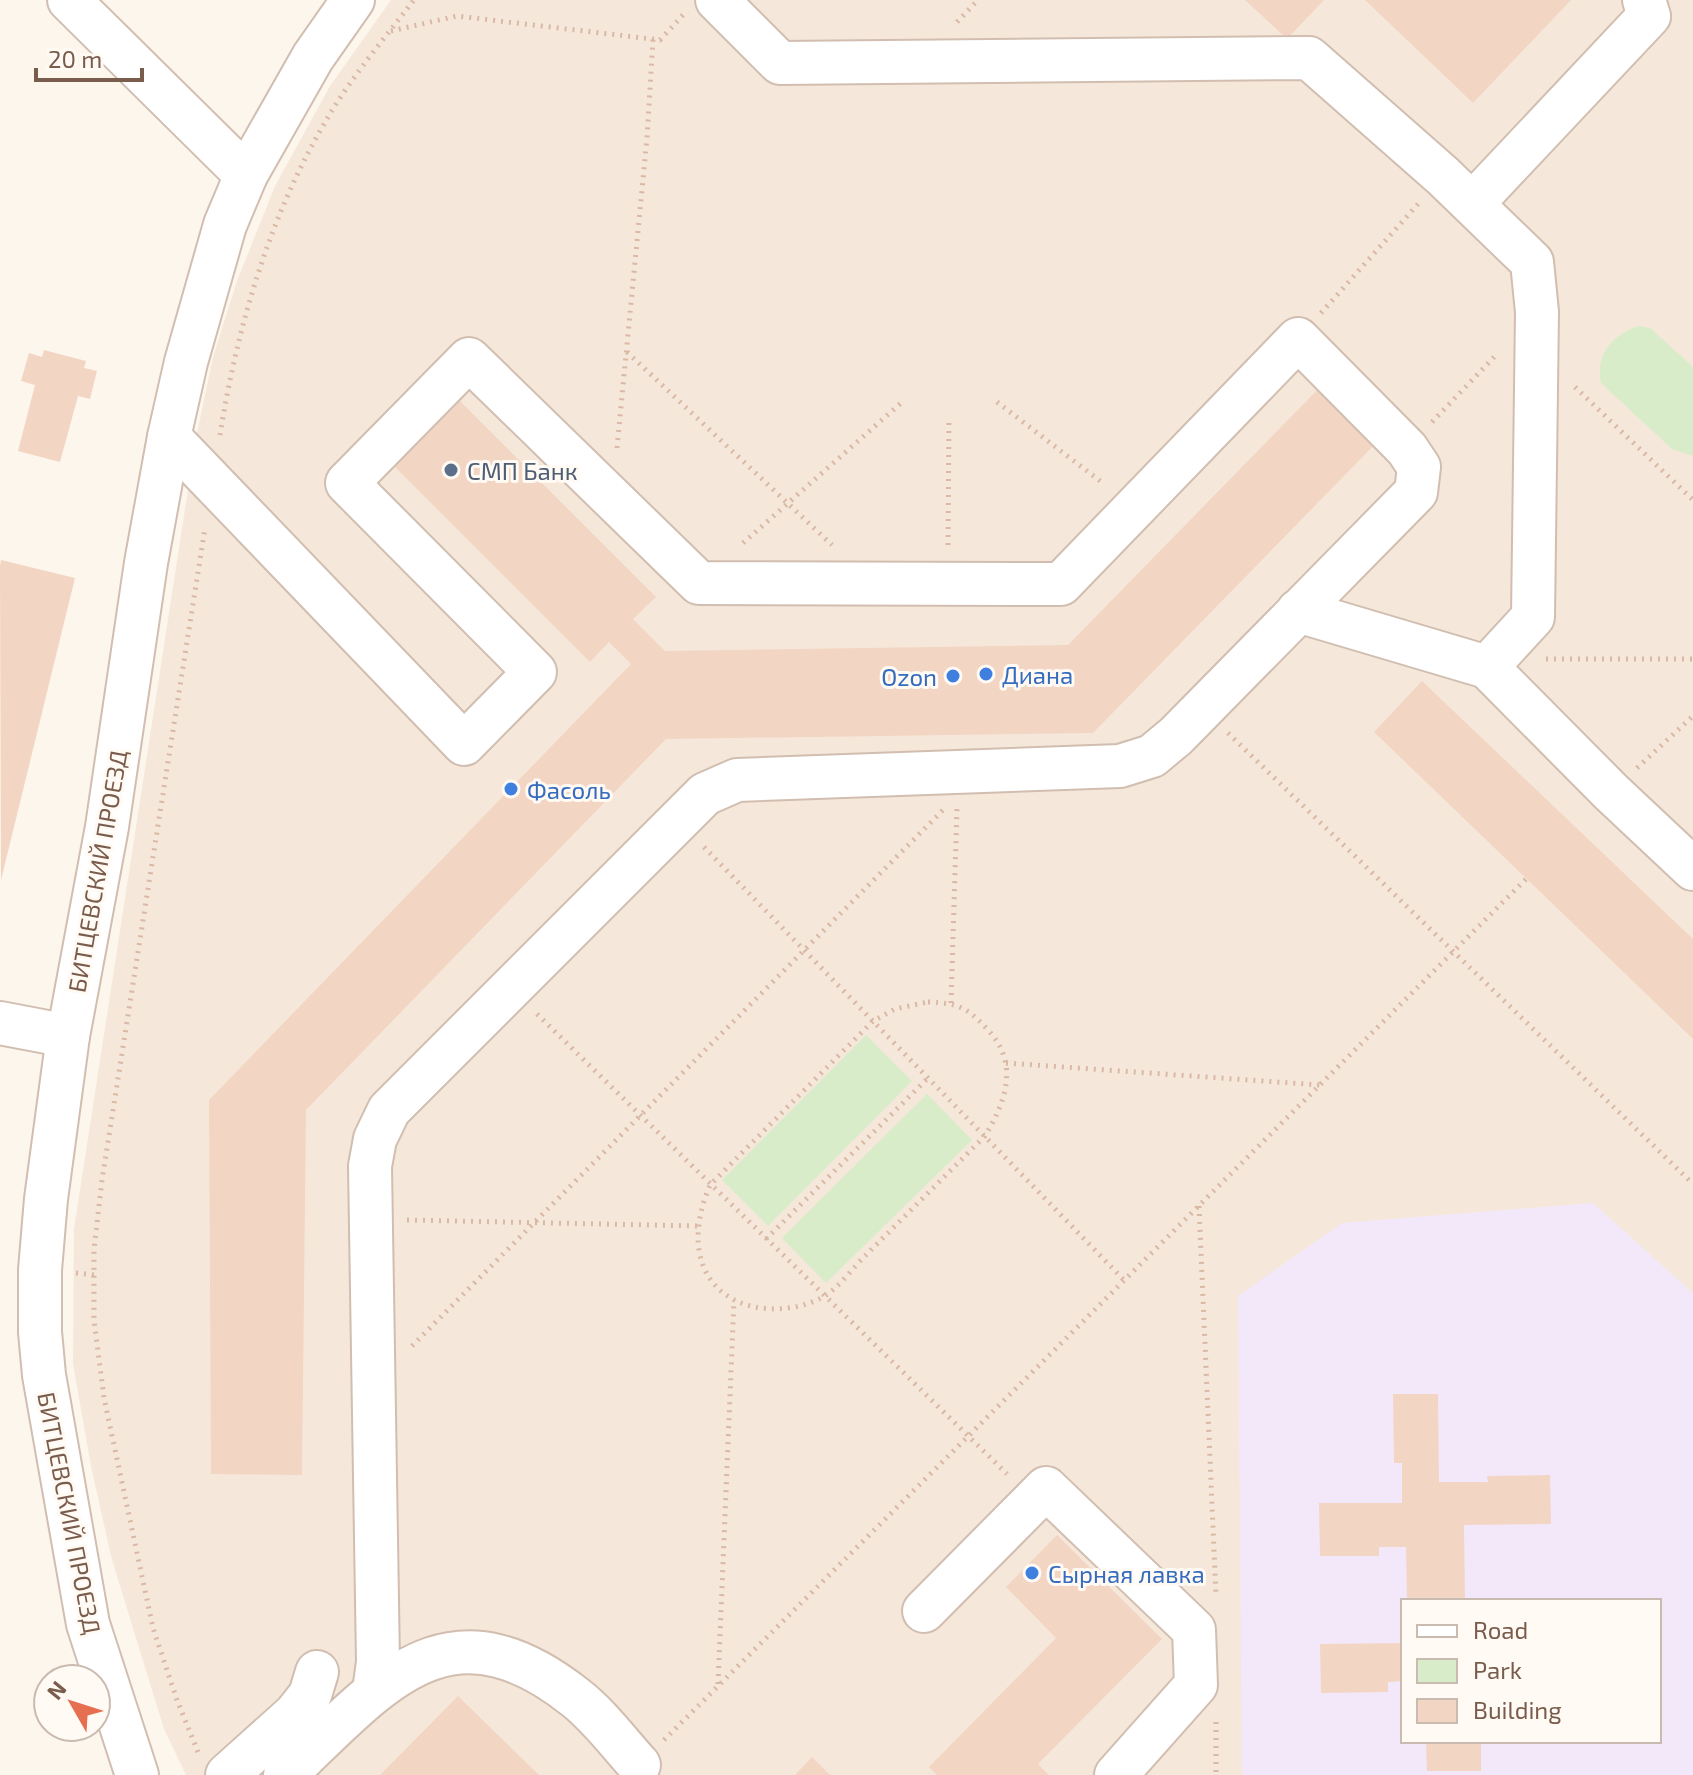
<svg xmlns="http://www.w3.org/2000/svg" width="1693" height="1775" font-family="'Exo 2',sans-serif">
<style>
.residential{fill:#f5e8da;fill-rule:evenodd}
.education{fill:#f3e8fa;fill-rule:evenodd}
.green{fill:#d8ecc9}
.building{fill:#f3d5c3}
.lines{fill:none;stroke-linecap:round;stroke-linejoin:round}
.minor-casing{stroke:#d1beb0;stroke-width:46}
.path{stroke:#d9b8a5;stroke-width:5;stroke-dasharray:2 6;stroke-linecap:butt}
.minor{stroke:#fff;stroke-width:42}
.service-dot{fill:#5c6f8a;stroke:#fffaf3;stroke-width:3}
.shop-dot{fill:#3f7fe0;stroke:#fffaf3;stroke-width:3}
.labels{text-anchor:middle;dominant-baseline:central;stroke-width:6;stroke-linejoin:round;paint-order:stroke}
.service-label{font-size:24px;fill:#4e5e75;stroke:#fffaf3;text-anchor:start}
.shop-label{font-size:24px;fill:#366cbe;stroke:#fffaf3;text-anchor:start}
.street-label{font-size:24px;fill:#7a5c4d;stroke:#fffaf3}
</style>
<rect width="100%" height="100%" fill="#fdf6ec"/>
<!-- residential -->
<path class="residential" d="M391,0H1693V1775H186L164,1729L139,1648L111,1556L91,1466L73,1364L74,1229L196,438L213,357L237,281L275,186L330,86ZM1403,1601H1659V1741H1403Z"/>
<!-- education -->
<path class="education" d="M1593,1203L1693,1293V1775H1242L1238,1296L1342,1223ZM1403,1601H1659V1741H1403Z"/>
<!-- green -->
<g class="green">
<path d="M1638,326L1650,328L1693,367V456L1672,449L1601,383C1595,354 1612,336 1638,326Z"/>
<polygon points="866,1035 912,1081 768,1226 722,1180"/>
<polygon points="927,1094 972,1140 826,1283 782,1238"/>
</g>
<!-- building -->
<g class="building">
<polygon points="1245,0 1324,0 1287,39"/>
<polygon points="1365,0 1571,0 1473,103"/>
<polygon points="44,350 86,361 84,368 97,371 90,399 78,396 60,462 18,451 35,385 21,381 29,353 42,357"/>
<polygon points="1326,381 1383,436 1093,733 666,739 306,1110 302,1475 211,1474 209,1100 631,664 609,642 590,662 394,466 460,401 656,597 633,619 665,651 1068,645"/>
<polygon points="1,560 75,578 1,880 0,566"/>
<polygon points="1422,681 1693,939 1693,1039 1374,732"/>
<polygon points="1393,1394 1438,1394 1439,1482 1488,1482 1487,1476 1550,1475 1551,1524 1464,1525 1465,1601 1407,1601 1406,1547 1379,1547 1379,1556 1320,1556 1319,1503 1402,1503 1402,1463 1394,1463"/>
<polygon points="1057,1535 1162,1639 1038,1764 1049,1775 937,1775 929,1767 1056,1638 1006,1587"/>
<polygon points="1403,1643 1403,1681 1388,1682 1388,1692 1321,1693 1320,1644"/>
<polygon points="458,1696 539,1775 380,1775"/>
<polygon points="1426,1741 1481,1741 1481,1771 1427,1771"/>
<polygon points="812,1757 830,1775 795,1775"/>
</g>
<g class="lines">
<defs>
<g id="minor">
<polyline points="69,0 246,175"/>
<polyline points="717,0 780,63 1309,58 1443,176 1532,262 1537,312 1533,617 1487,667 1298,611"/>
<polyline points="1473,203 1649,16 1644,0"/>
<polyline points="169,437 464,744 535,672 347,483 469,359 699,583 1061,584 1298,339 1407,449 1419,467 1416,492 1176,736 1152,756 1120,766 737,780 705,794 389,1110 375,1139 370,1166 378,1662 374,1691"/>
<polyline points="1487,667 1611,792 1693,869"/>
<polyline points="0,1023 68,1036"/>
<polyline points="924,1611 1046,1488 1194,1630 1196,1685 1116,1775"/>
<polyline points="137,1775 88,1624 44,1375 40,1332 40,1270 46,1199 68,1036 107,827 146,563 169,437 186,362 225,225 246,175 313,57 353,0"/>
<polyline points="227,1775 295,1714 310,1695 317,1672"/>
<path d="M285,1775C380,1686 446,1595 576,1698C599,1716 619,1743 639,1765"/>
</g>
</defs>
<!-- minor casing -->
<use href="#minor" class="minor-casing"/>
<!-- path -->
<g class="path">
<polyline points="957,22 978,0"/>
<polyline points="391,31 457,16 660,40 683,15"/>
<polyline points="1321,313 1418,204"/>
<polyline points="627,352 832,545"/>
<polyline points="1575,387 1693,500"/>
<polyline points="997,402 1104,484"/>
<polyline points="1432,422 1497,354"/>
<path d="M220,435C237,328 269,218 324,124C349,80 383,40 414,0"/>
<polyline points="617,448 647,138 653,39"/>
<polyline points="743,543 901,403"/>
<polyline points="948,545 949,418"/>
<polyline points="1546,659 1693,659"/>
<polyline points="1228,733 1693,1184"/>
<polyline points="1637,768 1693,716"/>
<polyline points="704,847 1124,1280"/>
<path d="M928,1002C957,1003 967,1007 987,1029C1020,1063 1006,1101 985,1136C945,1176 906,1215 867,1254C853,1267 839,1288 823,1297C790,1315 739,1314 714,1284C690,1256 697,1215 710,1185L873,1021L895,1009Z"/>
<polyline points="951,1003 957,808"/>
<polyline points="537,1014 1007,1474"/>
<polyline points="1006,1063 1320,1085"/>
<polyline points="1199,1206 1216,1596"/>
<polyline points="407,1220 698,1226"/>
<polyline points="766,1239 928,1078"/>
<polyline points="76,1273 95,1275"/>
<polyline points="412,1346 943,810"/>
<polyline points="718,1684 734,1300"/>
<polyline points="1216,1722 1216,1775"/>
<polyline points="664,1740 1527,878"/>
<polyline points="198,1752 177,1700 153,1628 104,1398 94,1320 94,1249 102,1180 205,528"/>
</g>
<!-- minor -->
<use href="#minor" class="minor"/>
</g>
<!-- markers -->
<circle class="service-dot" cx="451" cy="470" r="8"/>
<g class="shop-dot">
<circle cx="986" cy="674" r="8"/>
<circle cx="953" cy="676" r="8"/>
<circle cx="511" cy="789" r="8"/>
<circle cx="1032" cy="1573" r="8"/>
</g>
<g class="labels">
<!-- service labels -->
<g class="service-label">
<text x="467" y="470">СМП Банк</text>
</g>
<!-- shop labels -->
<g class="shop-label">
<text x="1002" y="674">Диана</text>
<text x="937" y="676" text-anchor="end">Ozon</text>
<text x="527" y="789">Фасоль</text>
<text x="1048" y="1573">Сырная лавка</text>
</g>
<!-- street labels -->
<g class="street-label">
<text transform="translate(97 871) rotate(-80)">БИТЦЕВСКИЙ ПРОЕЗД</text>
<text transform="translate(70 1513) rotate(79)">БИТЦЕВСКИЙ ПРОЕЗД</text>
</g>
</g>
<!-- legend -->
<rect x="1401" y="1599" width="260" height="144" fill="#fffaf3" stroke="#cabbb1" stroke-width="2"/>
<rect x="1417" y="1625" width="40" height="12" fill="#ffffff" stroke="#cabbb1" stroke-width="2"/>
<text x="1473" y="1639" font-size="24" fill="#7a5c4d">Road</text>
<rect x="1417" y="1659" width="40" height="24" fill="#d8ecc9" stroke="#cabbb1" stroke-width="2"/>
<text x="1473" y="1679" font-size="24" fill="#7a5c4d">Park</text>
<rect x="1417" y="1699" width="40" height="24" fill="#f3d5c3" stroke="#cabbb1" stroke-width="2"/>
<text x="1473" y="1719" font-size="24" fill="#7a5c4d">Building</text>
<!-- north arrow -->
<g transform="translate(72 1703) rotate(309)"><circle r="38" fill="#fffaf3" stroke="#cabbb1" stroke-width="2"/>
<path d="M0-6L14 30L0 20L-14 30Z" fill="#e76f51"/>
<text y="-12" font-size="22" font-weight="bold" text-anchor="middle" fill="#7a5c4d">N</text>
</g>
<!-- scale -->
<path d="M36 68v12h106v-12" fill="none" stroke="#7a5c4d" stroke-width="4"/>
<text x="48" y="68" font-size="24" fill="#7a5c4d" stroke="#fffaf3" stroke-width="6" paint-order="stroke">20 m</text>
</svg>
